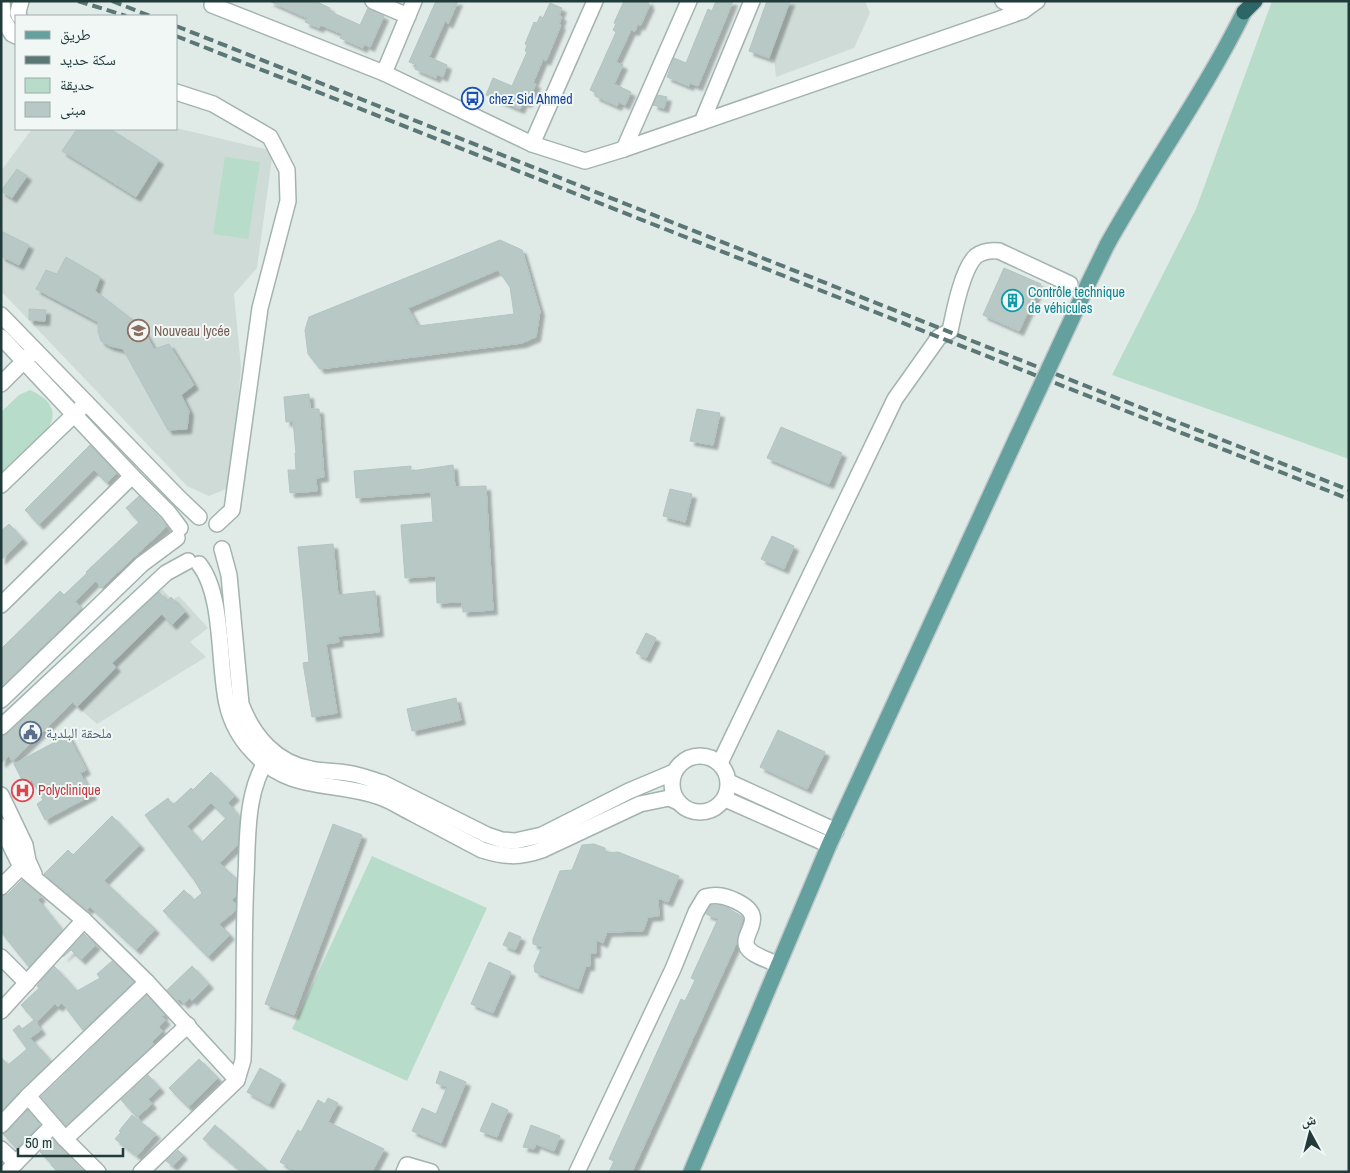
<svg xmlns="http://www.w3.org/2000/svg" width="1350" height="1173" font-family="'Archivo Narrow','Noto Naskh Arabic',sans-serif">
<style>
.built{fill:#cedbd7}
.green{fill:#b8dcca}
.building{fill:#b8c8c5;stroke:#b2c4c1;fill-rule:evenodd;filter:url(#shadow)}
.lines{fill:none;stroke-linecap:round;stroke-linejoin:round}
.minor-casing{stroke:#a3b3b0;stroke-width:18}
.major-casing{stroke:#c1c8c8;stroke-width:18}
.highway-casing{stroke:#c1c8c8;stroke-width:18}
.minor{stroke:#fff;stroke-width:15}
.major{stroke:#64a09e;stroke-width:15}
.highway{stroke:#2c6667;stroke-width:15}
.rail{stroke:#5b7775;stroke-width:4;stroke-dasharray:10 5;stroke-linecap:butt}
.major-bridge-casing{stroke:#c1c8c8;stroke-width:18;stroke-linecap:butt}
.major-bridge{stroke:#64a09e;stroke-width:15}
.labels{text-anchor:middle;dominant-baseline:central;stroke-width:4;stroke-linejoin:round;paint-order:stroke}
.transit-label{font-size:14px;fill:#164399;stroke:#f0f7f5;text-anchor:start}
.culture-label{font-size:14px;fill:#0d838f;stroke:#f0f7f5;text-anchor:start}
.education-label{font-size:14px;fill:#785e54;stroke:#f0f7f5;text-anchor:start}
.service-label{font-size:14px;fill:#4e5e75;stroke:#f0f7f5;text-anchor:start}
.health-label{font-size:14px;fill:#be3a42;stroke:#f0f7f5;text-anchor:start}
</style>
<defs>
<filter id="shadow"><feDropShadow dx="4.5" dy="4.5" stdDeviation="1" flood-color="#0004"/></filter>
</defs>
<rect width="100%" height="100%" fill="#e0ebe8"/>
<!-- built -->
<g class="built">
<polygon points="777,1 865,1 870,13 854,48 776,77 774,59 754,54"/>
<polygon points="176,128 273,151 257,268 234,294 241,367 231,487 209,496 187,486 1,291 1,171 32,129"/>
<polygon points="162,589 172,600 179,596 208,628 190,642 206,657 97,724 59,690"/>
</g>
<!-- green -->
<g class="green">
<polygon points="1272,1 1349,1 1349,459 1112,375 1196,209"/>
<polygon points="225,157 260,162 248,239 213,234"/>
<path d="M30,390C47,397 60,411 48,428L1,473V412L19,395Z"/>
<polygon points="372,856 487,908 407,1081 292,1029"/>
</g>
<!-- building -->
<g class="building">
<polygon points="269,1 315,1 330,8 329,11 360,25 368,8 384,16 370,47 364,44 363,48 340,38 342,34 321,25 319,28 305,22 307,18"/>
<polygon points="436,1 458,1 448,24 445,21 429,57 447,65 443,77 437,74 436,78 415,69 417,65 409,62"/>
<polygon points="624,1 649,1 648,4 650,5 640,26 638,24 635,31 631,30 616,62 623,65 614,84 631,92 625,105 619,102 617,106 595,96 596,93 590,90 613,39 616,32 613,30 616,24 614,23"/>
<polygon points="716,1 733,1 698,86 690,83 689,86 667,77 674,58 686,63 708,9 712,11"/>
<polygon points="767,1 790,1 769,58 749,51"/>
<polygon points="550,3 562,8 559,15 562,17 559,24 561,25 546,61 543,59 533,83 536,84 527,103 523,102 520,109 486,95 493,78 512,86 527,52 525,51 527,45 525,44 534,22 537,23 540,16 543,18"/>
<polygon points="658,95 667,97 664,108 653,105"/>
<polygon points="77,129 110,129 159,160 136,197 62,151"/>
<polygon points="17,169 27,176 12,198 1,191"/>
<polygon points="1,231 29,245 19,265 1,256"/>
<path d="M500,240L522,250L540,311L536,337L522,343L320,369L308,354L305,330L309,317ZM498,270L510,287L514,314L418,326L408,308Z"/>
<polygon points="66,257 100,277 95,291 142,327 154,349 169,344 194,385 181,395 189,411 187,429 168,430 123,349 110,346 101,341 98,331 98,322 36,289 46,270 57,274"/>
<polygon points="1004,268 1041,284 1019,331 983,315"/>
<polygon points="29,309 46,310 45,321 29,320"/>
<polygon points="309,394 310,409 319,409 324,477 316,478 317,491 290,493 288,470 296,470 295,453 296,453 293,421 286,422 284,397"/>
<polygon points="697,409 720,413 713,445 690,441"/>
<polygon points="781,427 842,453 829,484 767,458"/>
<polygon points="90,445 117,473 107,483 94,470 39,525 25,510"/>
<polygon points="453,465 455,487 486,486 493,610 463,612 462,602 437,603 436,576 405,578 401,525 433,522 431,492 356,498 354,471 411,466 411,471"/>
<polygon points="670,489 692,494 685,522 663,516"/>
<polygon points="139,496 167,526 101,588 96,581 75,602 82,608 1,687 1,649 60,591 64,595 87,573 86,572 139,522 126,508"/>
<polygon points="9,524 23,539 1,560 1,531"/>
<polygon points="772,536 794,546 784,569 761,559"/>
<polygon points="333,544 338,595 375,591 379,632 338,636 339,642 326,644 337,713 312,717 303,663 309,662 298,547"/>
<polygon points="159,592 167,601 171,597 185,612 172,625 162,614 112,663 116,667 77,707 73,702 12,761 9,756 1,763 1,736 7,734"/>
<polygon points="646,633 656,638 646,658 636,653"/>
<polygon points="456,698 461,720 412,731 407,709"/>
<polygon points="778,730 825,752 807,789 760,767"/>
<polygon points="68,735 86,770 80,773 92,795 45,820 37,804 43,800 32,780 24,784 14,764"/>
<path d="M211,772L235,796L228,803L240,818L238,845L219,863L237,879L236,896L232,900L236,905L235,911L219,924L230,935L208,957L163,911L184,890L194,900L202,893L194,880L145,815L168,798L173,805L191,788L193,790ZM211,803L226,818L202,842L187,826Z"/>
<polygon points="112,816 140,845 104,881 155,929 136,950 90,907 87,910 44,874 68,850 73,855"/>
<polygon points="333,824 362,835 294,1015 265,1004"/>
<polygon points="594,844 605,848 605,853 618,852 679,876 668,902 658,898 659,916 648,917 643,931 607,932 603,943 596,940 596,953 590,953 590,966 586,966 578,989 535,972 534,966 542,947 533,944 533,939 560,871 572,870 582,845"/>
<polygon points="22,880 41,896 38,900 62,930 29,967 1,932 1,896 8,894"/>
<polygon points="711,905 719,905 728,908 743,917 737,942 632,1172 609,1172 614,1161 609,1159 681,999 685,1001 695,980 691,978 718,919 706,914"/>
<polygon points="509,932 521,937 515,950 503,945"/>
<polygon points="84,934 96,945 81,960 71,950 63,957"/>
<polygon points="112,961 134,982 83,1030 62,1003 58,1007 55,1004 36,1022 21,1005 39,988 37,986 54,966 77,991 100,978 97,974"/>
<polygon points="489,962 511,972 493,1013 471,1004"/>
<polygon points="192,966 209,984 192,1001 190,998 184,1004 179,999 177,1001 167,990"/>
<polygon points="147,995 164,1014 162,1017 166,1020 159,1027 163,1031 152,1042 154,1044 66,1126 41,1097"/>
<polygon points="34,1020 41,1030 30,1038 51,1061 1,1111 1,1057 8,1065 27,1049 13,1030 19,1025 22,1029"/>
<polygon points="199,1059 218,1078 188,1107 169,1088"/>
<polygon points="260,1068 281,1080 269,1104 247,1092"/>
<polygon points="440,1071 466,1082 441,1143 412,1131 422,1108 436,1114 447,1087 436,1083"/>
<polygon points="148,1075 160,1088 148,1099 152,1104 137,1117 121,1100"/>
<polygon points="328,1098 338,1103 328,1122 384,1149 372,1172 297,1172 280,1162 298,1130 301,1132 318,1100 325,1104"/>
<polygon points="492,1103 508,1110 497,1137 480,1131"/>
<polygon points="28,1110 40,1125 16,1148 3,1134 8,1131"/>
<polygon points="132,1115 156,1134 137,1156 115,1139 121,1132 119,1131"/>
<polygon points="215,1125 269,1172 242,1172 203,1139"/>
<polygon points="531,1125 560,1136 554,1151 536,1144 534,1149 523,1147"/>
<polygon points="53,1139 58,1145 84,1172 58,1172 51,1165 52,1164 40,1152"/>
<polygon points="178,1150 183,1155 173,1166 166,1161"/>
</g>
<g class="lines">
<defs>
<g id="minor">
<polyline points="2,1 3,19 12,34 16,36"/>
<polyline points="213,1 212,5 384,73 532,144 585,161 624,149 1023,11"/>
<polyline points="373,1 408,16"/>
<polyline points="1003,1 1023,11 1037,1"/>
<polyline points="19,16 18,12 21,1"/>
<polyline points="384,73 414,1"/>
<polyline points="176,92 213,104 270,137 287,170 288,201 260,308 232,510 217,524"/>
<polyline points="702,122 752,1"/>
<polyline points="532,144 595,1"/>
<polyline points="624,149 689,1"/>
<polyline points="1,315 179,498 199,517"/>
<polyline points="1,337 132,476 168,512 180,528"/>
<polyline points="1,384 30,355"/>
<polyline points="1,485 81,408"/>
<path d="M222,549L229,575L241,704C253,736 276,763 311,769C325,772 339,771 353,774C363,776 373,780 383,783L487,835L502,840L515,841L542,835L629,791L674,772"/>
<path d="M199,564C224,595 218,665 227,704C231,722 239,737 252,751C291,794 332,780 380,797C392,801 403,809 414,814C437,826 459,838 482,850C505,857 519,858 542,850L640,804L669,798L678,802"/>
<polyline points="1,605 132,476"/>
<polyline points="1,700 142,564 177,538"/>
<polyline points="1,727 166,573 188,561"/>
<circle cx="700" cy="784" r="28"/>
<path d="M720,763L895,399L939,337L950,331C954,312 962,269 976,256C983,251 991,250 999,251L1070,284"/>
<polyline points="729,782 836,831"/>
<polyline points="1,795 25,845 28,861 34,874"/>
<polyline points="725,799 829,845"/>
<polyline points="1,826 21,867 84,920 1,1011"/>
<polyline points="1,887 21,867"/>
<polyline points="84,920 147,982 237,1080"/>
<polyline points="1,957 27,983"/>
<polyline points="28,1096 65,1139 98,1172"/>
<polyline points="1,1125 28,1096 147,982"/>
<polyline points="65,1139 188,1025"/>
<polyline points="1,1149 16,1163"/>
<polyline points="7,1172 53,1125"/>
<path d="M141,1172L237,1080L243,1060C245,999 243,938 246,877C248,837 245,789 270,755"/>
<polyline points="404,1172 407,1165 431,1172"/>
<path d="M577,1172L673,969L696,912L705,897C717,894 725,896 736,901C770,917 740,933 747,947C752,956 770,960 778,965"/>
</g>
<g id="major">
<path d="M1107,245C1151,166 1204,93 1244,12"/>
<polyline points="691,1172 829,845 1016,439"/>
</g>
<polyline id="highway" points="1244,12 1255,1"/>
</defs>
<!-- minor casing -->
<use href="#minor" class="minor-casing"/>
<!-- major casing -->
<use href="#major" class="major-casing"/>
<!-- highway casing -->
<use href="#highway" class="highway-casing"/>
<!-- minor -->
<use href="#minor" class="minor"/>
<!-- major -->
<use href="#major" class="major"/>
<!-- highway -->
<use href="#highway" class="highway"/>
<!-- rail -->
<g class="rail">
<polyline points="78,1 126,16"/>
<polyline points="112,1 150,16"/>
<polyline points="176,26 1349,490"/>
<polyline points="176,36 1349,499"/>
</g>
<defs>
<polyline id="major-bridge" points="1016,439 1088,284 1107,245"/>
</defs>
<!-- major-bridge casing -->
<use href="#major-bridge" class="major-bridge-casing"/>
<!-- major-bridge -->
<use href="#major-bridge" class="major-bridge"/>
</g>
<!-- icons -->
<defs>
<symbol id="bus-ring" viewBox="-11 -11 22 22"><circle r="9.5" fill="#f0f7f5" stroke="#1a4fb4" stroke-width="1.5"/><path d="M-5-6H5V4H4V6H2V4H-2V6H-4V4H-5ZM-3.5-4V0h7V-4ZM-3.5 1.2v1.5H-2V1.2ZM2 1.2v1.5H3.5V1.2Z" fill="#1a4fb4"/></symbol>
<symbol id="building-ring" viewBox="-11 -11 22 22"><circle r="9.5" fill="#f0f7f5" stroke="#0f9aa8" stroke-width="1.5"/><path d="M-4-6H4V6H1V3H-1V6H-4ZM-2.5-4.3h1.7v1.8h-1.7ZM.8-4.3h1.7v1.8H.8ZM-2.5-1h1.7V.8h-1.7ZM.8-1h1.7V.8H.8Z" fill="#0f9aa8"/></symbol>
<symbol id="school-ring" viewBox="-11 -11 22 22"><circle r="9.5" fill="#f0f7f5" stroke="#8d6e63" stroke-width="1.5"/><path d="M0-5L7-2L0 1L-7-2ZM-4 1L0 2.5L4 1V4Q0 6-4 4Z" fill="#8d6e63"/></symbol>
<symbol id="civic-ring" viewBox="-11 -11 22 22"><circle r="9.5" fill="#f0f7f5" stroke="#5c6f8a" stroke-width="1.5"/><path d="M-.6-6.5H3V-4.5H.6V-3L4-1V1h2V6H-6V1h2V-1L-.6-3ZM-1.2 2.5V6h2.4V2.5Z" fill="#5c6f8a"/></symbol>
<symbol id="hospital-ring" viewBox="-11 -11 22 22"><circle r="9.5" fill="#f0f7f5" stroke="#e0444e" stroke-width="1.5"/><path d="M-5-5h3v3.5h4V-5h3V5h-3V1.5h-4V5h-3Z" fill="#e0444e"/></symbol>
</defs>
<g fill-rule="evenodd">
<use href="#bus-ring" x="460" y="86" width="25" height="25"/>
<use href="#building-ring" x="1000" y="288" width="25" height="25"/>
<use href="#school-ring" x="126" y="318" width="25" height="25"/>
<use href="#civic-ring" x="18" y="720" width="25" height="25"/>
<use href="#hospital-ring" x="10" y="778" width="25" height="25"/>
</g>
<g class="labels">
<!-- transit labels -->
<g class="transit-label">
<text x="489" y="99">chez Sid Ahmed</text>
</g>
<!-- culture labels -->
<g class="culture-label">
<text x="1028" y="292">Contrôle technique<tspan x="1028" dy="16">de véhicules</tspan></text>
</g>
<!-- education labels -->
<g class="education-label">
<text x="154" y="331">Nouveau lycée</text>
</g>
<!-- service labels -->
<g class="service-label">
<text x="46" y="733">ملحقة البلدية</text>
</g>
<!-- health labels -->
<g class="health-label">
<text x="38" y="790">Polyclinique</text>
</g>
</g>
<!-- border -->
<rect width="1350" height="1173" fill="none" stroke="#203b3a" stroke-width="5"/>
<!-- legend -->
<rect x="15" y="15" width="162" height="115" fill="#f0f7f5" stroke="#9dacaa"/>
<rect x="25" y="31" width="25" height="8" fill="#64a09e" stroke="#9dacaa"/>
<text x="60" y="40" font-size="15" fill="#203b3a">طريق</text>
<rect x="25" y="56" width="25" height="8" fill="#5b7775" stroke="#9dacaa"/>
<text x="60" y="65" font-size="15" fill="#203b3a">سكة حديد</text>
<rect x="25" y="78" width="25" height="15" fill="#b8dcca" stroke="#9dacaa"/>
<text x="60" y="90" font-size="15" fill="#203b3a">حديقة</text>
<rect x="25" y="102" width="25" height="15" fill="#b8c8c5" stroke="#9dacaa"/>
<text x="60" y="115" font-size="15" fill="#203b3a">مبنى</text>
<!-- north arrow -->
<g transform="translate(1310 1133) rotate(353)" stroke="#f0f7f5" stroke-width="4" paint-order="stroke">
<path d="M0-4L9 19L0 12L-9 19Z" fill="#203b3a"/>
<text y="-8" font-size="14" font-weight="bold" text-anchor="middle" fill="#203b3a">ش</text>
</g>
<!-- scale -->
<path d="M18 1148v8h105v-8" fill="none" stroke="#203b3a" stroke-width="2.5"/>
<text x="25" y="1148" font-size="15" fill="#203b3a" stroke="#f0f7f5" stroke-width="4" paint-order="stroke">50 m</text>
</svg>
